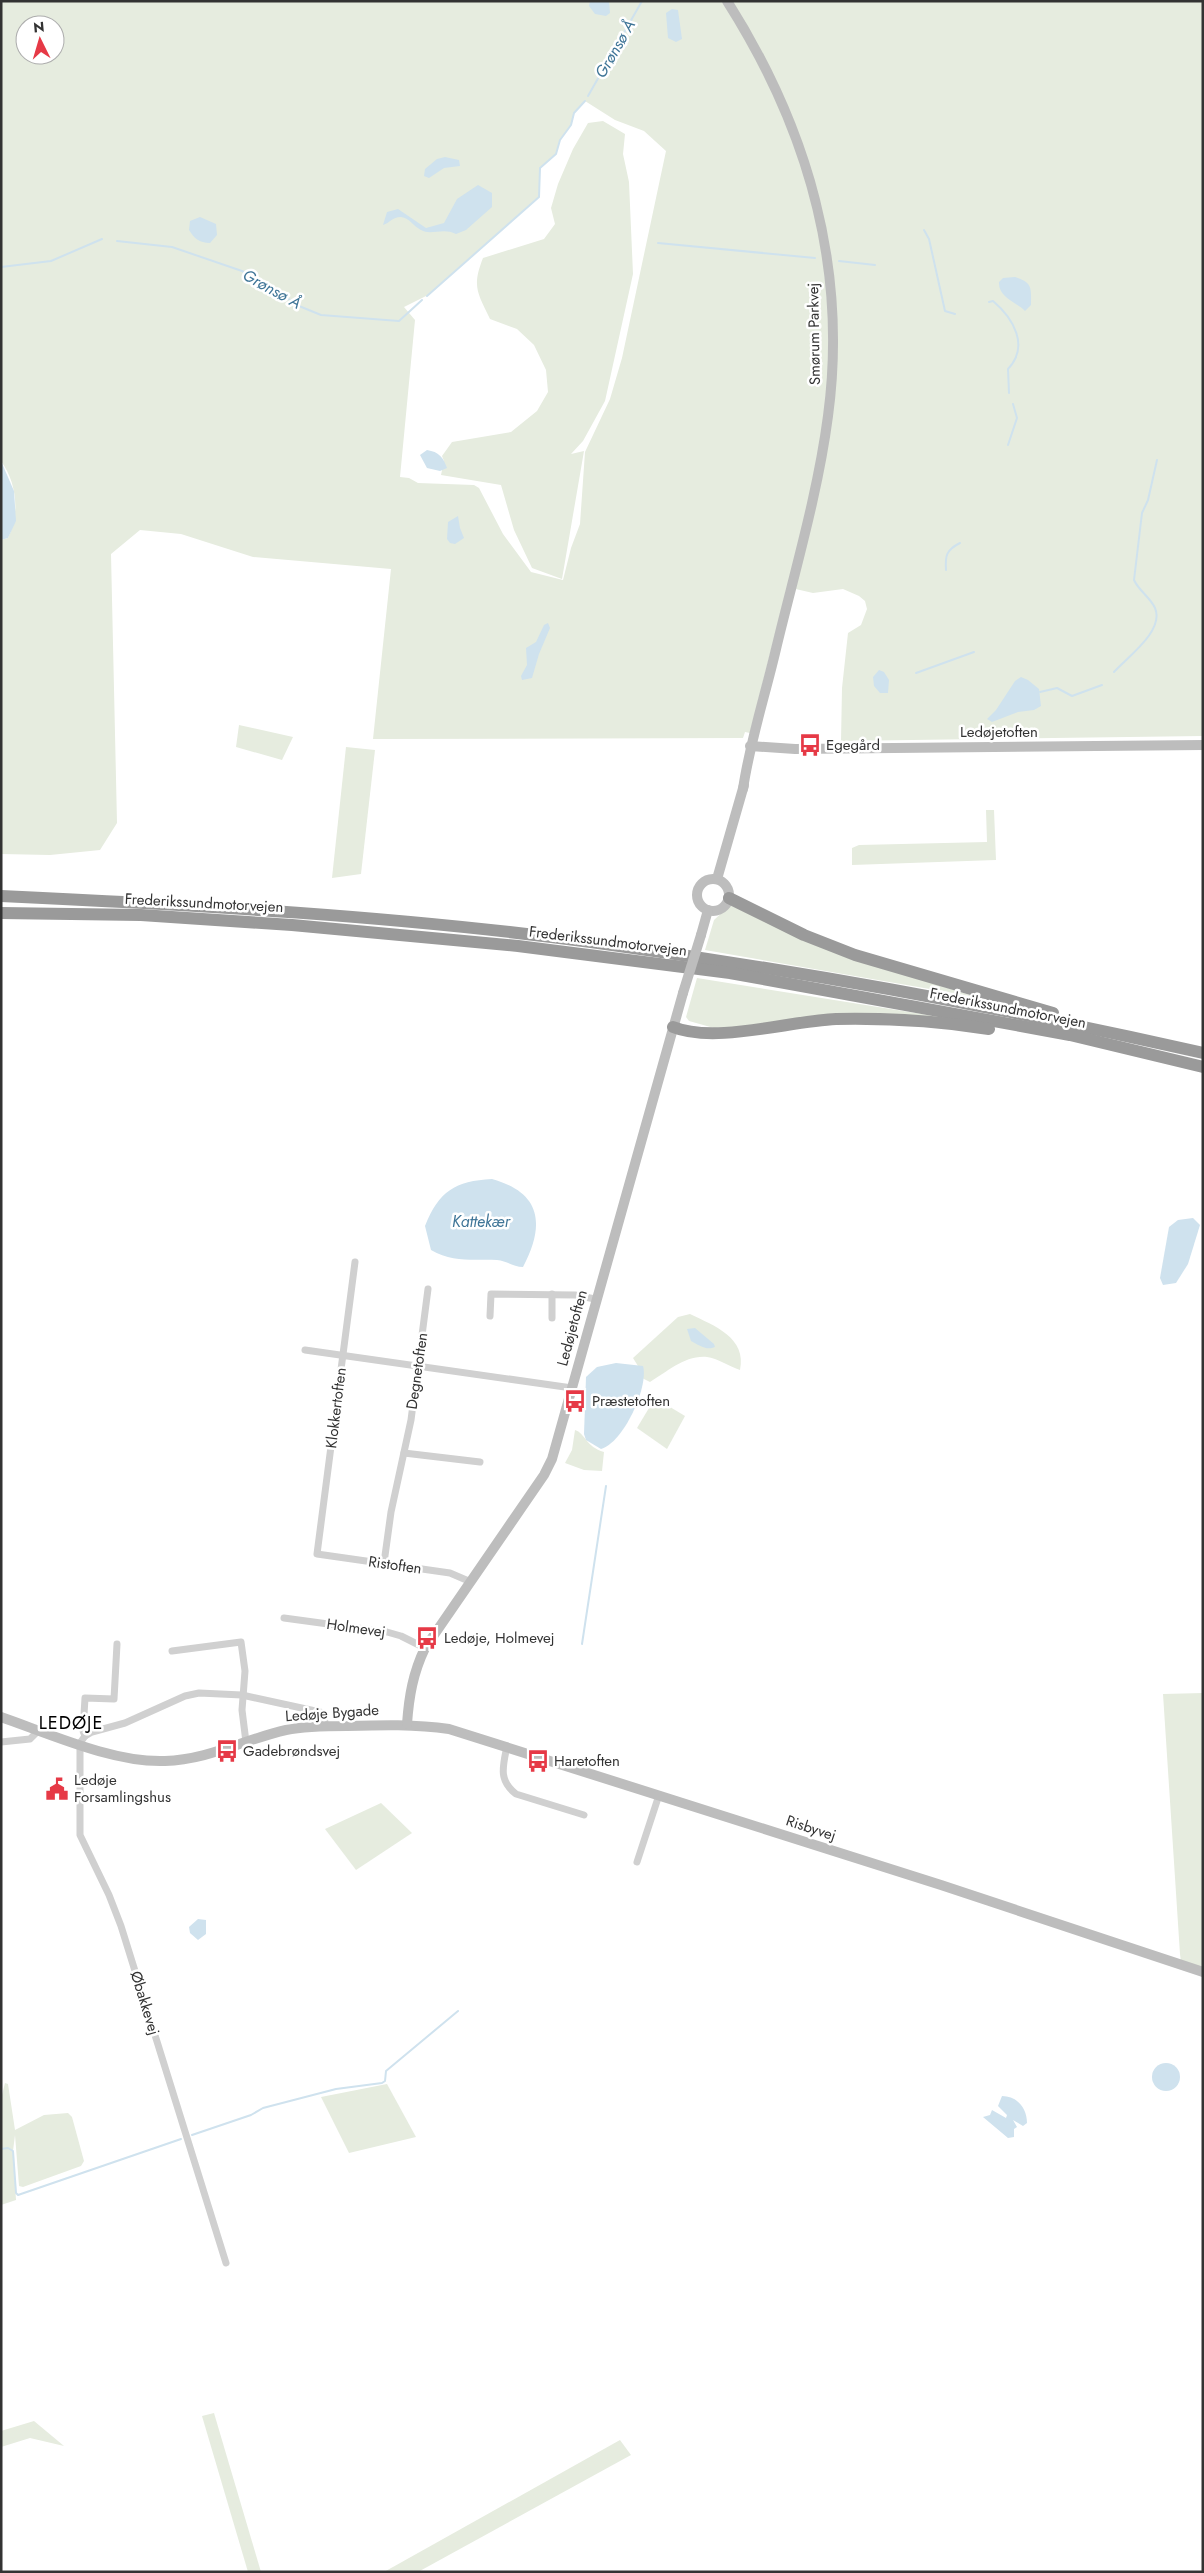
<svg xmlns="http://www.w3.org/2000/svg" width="1204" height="2573" font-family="Jost,sans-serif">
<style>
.green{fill:#e6ecdf;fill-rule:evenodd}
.water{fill:#cfe2ee}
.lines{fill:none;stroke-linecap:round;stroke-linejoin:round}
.stream{stroke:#cfe2ee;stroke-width:2}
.street{stroke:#d0d0d0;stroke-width:7}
.secondary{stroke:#bdbdbd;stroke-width:10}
.highway{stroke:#9a9a9a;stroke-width:12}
.secondary-bridge{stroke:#bdbdbd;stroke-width:10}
.labels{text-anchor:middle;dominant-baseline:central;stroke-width:5;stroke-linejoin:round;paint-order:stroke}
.street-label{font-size:15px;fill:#333;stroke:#fff}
.poi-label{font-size:15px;fill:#333;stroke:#fff;text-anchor:start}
.water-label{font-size:16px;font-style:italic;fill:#3f7597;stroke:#fff}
.quarter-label{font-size:18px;letter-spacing:1px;fill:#000;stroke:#fff}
</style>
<rect width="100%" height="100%" fill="#fff"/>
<!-- green -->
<g class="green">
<path d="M1,1H1203V736L841,741L842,688L848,633L861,625L867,609L865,601L859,596L843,589L813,593L787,587L750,733L745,732L743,738L373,739L391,569L253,557L181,534L140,530L111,554L117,823L100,850L50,855L1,854V540L8,538C20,514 17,483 1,461ZM25,25H55V55H25ZM585,101L615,120L644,131L666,151L622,358L610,399L585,452L580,524L571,548L563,580L531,572L503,534L479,488L474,485L418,483L409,478L400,477L415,320L404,307L430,294L539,197L540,168L556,154L560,140L571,125L574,113Z"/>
<path d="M603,121L625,134L623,154L629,182L633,274L605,401L583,441L571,454L584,451L562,579L532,568L514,530L501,485L441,475L444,461L442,456L452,442L511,432L537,411L548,392L546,370L534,345L517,329L490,319C477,292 472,286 483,258L544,239L555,224L551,208L558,184L573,149L588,123Z"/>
<polygon points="239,725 293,737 282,760 236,747"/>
<polygon points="346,747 375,750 361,874 332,878"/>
<polygon points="986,810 994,810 996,860 852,865 852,848 859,845 987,842"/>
<polygon points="730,905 824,948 976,997 705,950 714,920"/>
<polygon points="697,978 947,1018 714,1028 689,1021 686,1017"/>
<path d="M690,1314C715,1326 747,1338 740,1370C730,1367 717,1358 707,1357C685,1355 667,1372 650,1382L642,1378L643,1366H638L633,1358L678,1317Z"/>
<polygon points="655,1398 685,1416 667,1449 637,1428"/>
<path d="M575,1430C585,1433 586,1447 604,1452L602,1471L584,1470L565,1463L572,1450Z"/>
<polygon points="1203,1693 1202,1711 1203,1969 1181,1962 1180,1954 1163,1694"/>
<polygon points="381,1803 412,1833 356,1870 325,1829"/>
<polygon points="5,2083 8,2084 15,2130 44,2115 68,2113 72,2117 84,2161 81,2166 23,2187 19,2186 15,2135 13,2151 16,2200 1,2205 1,2099"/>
<polygon points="387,2084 416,2137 349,2153 321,2097"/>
<polygon points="214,2413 261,2572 248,2572 202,2416"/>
<polygon points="34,2421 64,2446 30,2438 1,2447 1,2431"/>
<polygon points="620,2440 631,2455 418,2572 384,2572"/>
</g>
<!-- water -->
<g class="water">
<polygon points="590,1 609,1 610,13 606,16 595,14 589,6"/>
<polygon points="672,9 678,10 682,39 676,42 668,38 666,13"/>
<polygon points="445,157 459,160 460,166 444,168 429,178 424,176 425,169 437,159"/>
<path d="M478,185L492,193V207L466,230L456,234C443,227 431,236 421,230C413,226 410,218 401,217C392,217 390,223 383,225L387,212L398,209L426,228L444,223L457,199Z"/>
<path d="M200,217L216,224L217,235L210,243C199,243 194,238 189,230L190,221Z"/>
<path d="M1015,277C1033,283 1031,288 1031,305L1025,311C1016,302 998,297 999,282L1003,278Z"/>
<path d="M427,450C439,452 443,457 447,468L440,471L427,468L420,455Z"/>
<polygon points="1,461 14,491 16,521 8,538 1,540"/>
<polygon points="458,516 460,528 464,538 455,544 450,543 447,539 448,522"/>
<polygon points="548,623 550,628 539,654 532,678 522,680 521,676 527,665 526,648 536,642 544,625"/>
<polygon points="879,670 884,672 889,680 888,693 880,693 874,686 873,677"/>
<polygon points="1021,677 1028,680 1039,689 1041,706 1034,710 1018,712 992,722 987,719 996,710 1015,681"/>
<path d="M492,1179C542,1193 545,1225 523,1267C514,1267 507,1261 497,1260C473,1259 453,1263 431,1250L425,1226C439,1191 455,1181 492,1179Z"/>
<polygon points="1193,1218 1200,1225 1188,1264 1176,1283 1163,1285 1160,1278 1169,1227 1178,1220"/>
<path d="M695,1328L714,1344L715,1347C706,1351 699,1345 691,1341L687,1329Z"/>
<path d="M616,1363L643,1366C649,1387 623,1443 601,1449L586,1440L584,1434L586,1377L597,1367Z"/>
<polygon points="198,1919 206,1920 206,1934 198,1940 190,1933 189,1927"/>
<circle cx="1166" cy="2077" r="14"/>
<path d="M1002,2096C1017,2096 1027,2108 1027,2123L1023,2126L1013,2120L1017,2127L1014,2129V2137L1008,2138L983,2117L990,2115L992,2110L1006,2118L1007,2115L998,2106Z"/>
</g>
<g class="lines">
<!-- stream -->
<g class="stream">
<polyline points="588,96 642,1"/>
<polyline points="924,230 929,239 945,311 955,314"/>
<polyline points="117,241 172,247 242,271 268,285 299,306 321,315 399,321 422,300"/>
<polyline points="658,243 815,258"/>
<polyline points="839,261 875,265"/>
<polyline points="1,267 51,261 102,239"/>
<polyline points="427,296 539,197 540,168 556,154 560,140 571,125 574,113 585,101"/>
<path d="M989,302L993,301C1013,318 1030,346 1008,369L1009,393"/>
<polyline points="1008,445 1017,418 1013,404"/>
<path d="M946,570C945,556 946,550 960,543"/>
<path d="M1114,672C1126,658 1165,631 1155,608C1150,597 1139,591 1134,580L1142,513L1148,500L1157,460"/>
<polyline points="916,673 974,652"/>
<polyline points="1040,692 1057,688 1072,696 1102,685"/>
<polyline points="582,1644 606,1486"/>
<polyline points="192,2135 251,2115 263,2108 336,2089 382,2083 385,2081 386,2071 458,2011"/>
<polyline points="1,2149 8,2148 13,2151 16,2193 18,2195 181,2139"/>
</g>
<!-- street -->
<g class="street">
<polyline points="355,1262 317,1554 450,1573 471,1582"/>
<polyline points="490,1316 491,1294 575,1295 595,1299"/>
<polyline points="552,1318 552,1294"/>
<polyline points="305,1350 572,1388"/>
<polyline points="404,1453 480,1462"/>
<polyline points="384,1563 391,1512 411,1420 428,1289"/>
<polyline points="284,1618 387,1632 401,1636 425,1648"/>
<polyline points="172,1651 241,1642 245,1671 242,1710 246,1742"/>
<polyline points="85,1736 83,1731 85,1698 114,1699 117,1644"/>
<polyline points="1,1742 30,1739 39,1730"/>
<path d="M507,1746C503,1766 498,1780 516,1794L584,1815"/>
<polyline points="637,1862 659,1795"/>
<polyline points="226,2263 121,1926 109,1895 80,1835 80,1743 85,1736 92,1732 125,1723 185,1696 199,1693 242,1695 320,1712 323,1714 326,1726"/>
</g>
<!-- secondary -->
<g class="secondary">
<path d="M727,1C807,127 848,267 828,416C818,493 794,574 776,649C765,696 750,741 743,789"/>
<polyline points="750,746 795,749 1203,745"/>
<circle cx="713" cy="895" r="16"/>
<polyline points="717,879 744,785"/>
<polyline points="701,935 708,910"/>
<path d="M1,1717C50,1734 114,1763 165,1761C207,1760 246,1739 286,1730C306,1726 327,1726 347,1726C381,1725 415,1724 449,1729L941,1885L1203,1972"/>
<path d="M407,1724C409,1696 413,1673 425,1648L544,1475L552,1459L683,993"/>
</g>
<!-- highway -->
<g class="highway">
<path d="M1,896C198,905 396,916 591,942C797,970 1000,1007 1203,1053"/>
<polyline points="729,898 804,935 855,955 1053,1013"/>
<polyline points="1,913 141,915 292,925 518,946 730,973 1070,1035 1203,1067"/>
<path d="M673,1027C715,1044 789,1021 836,1019C887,1018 939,1021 989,1029"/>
</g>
<!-- secondary-bridge -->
<polyline class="secondary-bridge" points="683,993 701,935"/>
</g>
<!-- icons -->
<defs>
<symbol id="bus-bare" viewBox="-9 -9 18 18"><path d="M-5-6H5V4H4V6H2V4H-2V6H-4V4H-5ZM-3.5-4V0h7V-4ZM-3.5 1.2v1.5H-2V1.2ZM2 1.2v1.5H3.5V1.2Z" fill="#e63946" stroke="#fff" stroke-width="2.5" paint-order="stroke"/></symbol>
<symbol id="civic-bare" viewBox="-9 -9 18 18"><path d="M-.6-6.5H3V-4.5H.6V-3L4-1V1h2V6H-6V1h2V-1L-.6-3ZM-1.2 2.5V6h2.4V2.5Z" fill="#e63946" stroke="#fff" stroke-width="2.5" paint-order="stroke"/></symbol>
</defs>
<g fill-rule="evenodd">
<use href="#bus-bare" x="794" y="729" width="32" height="32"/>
<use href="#bus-bare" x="559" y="1385" width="32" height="32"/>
<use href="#bus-bare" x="411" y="1622" width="32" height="32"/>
<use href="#bus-bare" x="211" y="1735" width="32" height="32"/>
<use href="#bus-bare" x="522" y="1745" width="32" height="32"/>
<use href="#civic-bare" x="41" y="1773" width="32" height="32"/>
</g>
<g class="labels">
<!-- street labels -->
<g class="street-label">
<text transform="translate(814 334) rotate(-91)">Smørum Parkvej</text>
<text x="999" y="732">Ledøjetoften</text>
<text transform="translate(204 903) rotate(3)">Frederikssundmotorvejen</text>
<text transform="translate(608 941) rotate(7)">Frederikssundmotorvejen</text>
<text transform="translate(1008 1008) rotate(11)">Frederikssundmotorvejen</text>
<text transform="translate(572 1328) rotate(-75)">Ledøjetoften</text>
<text transform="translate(417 1371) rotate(-82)">Degnetoften</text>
<text transform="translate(336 1408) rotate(-83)">Klokkertoften</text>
<text transform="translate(395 1565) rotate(8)">Ristoften</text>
<text transform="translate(356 1628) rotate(8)">Holmevej</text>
<text transform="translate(332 1713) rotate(-4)">Ledøje Bygade</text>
<text transform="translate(811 1828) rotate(18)">Risbyvej</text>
<text transform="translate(145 2003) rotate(73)">Øbakkevej</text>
</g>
<!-- poi labels -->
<g class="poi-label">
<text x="826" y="745">Egegård</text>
<text x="592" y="1401">Præstetoften</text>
<text x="444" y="1638">Ledøje, Holmevej</text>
<text x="243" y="1751">Gadebrøndsvej</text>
<text x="554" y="1761">Haretoften</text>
<text x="74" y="1780">Ledøje<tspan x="74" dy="17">Forsamlingshus</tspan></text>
</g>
<!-- water labels -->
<g class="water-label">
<text transform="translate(615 49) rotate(-60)">Grønsø Å</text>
<text transform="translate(272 289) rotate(29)">Grønsø Å</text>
<text x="481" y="1221">Kattekær</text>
</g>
<!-- quarter labels -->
<g class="quarter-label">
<text x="71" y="1723">LEDØJE</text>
</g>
</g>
<!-- border -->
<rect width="1204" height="2573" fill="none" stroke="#333333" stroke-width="5"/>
<!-- north arrow -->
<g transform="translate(40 40) rotate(355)"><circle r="24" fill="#ffffff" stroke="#adadad"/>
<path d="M0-4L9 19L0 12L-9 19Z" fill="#e63946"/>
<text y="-8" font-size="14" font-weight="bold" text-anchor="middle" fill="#333333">N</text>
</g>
</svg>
